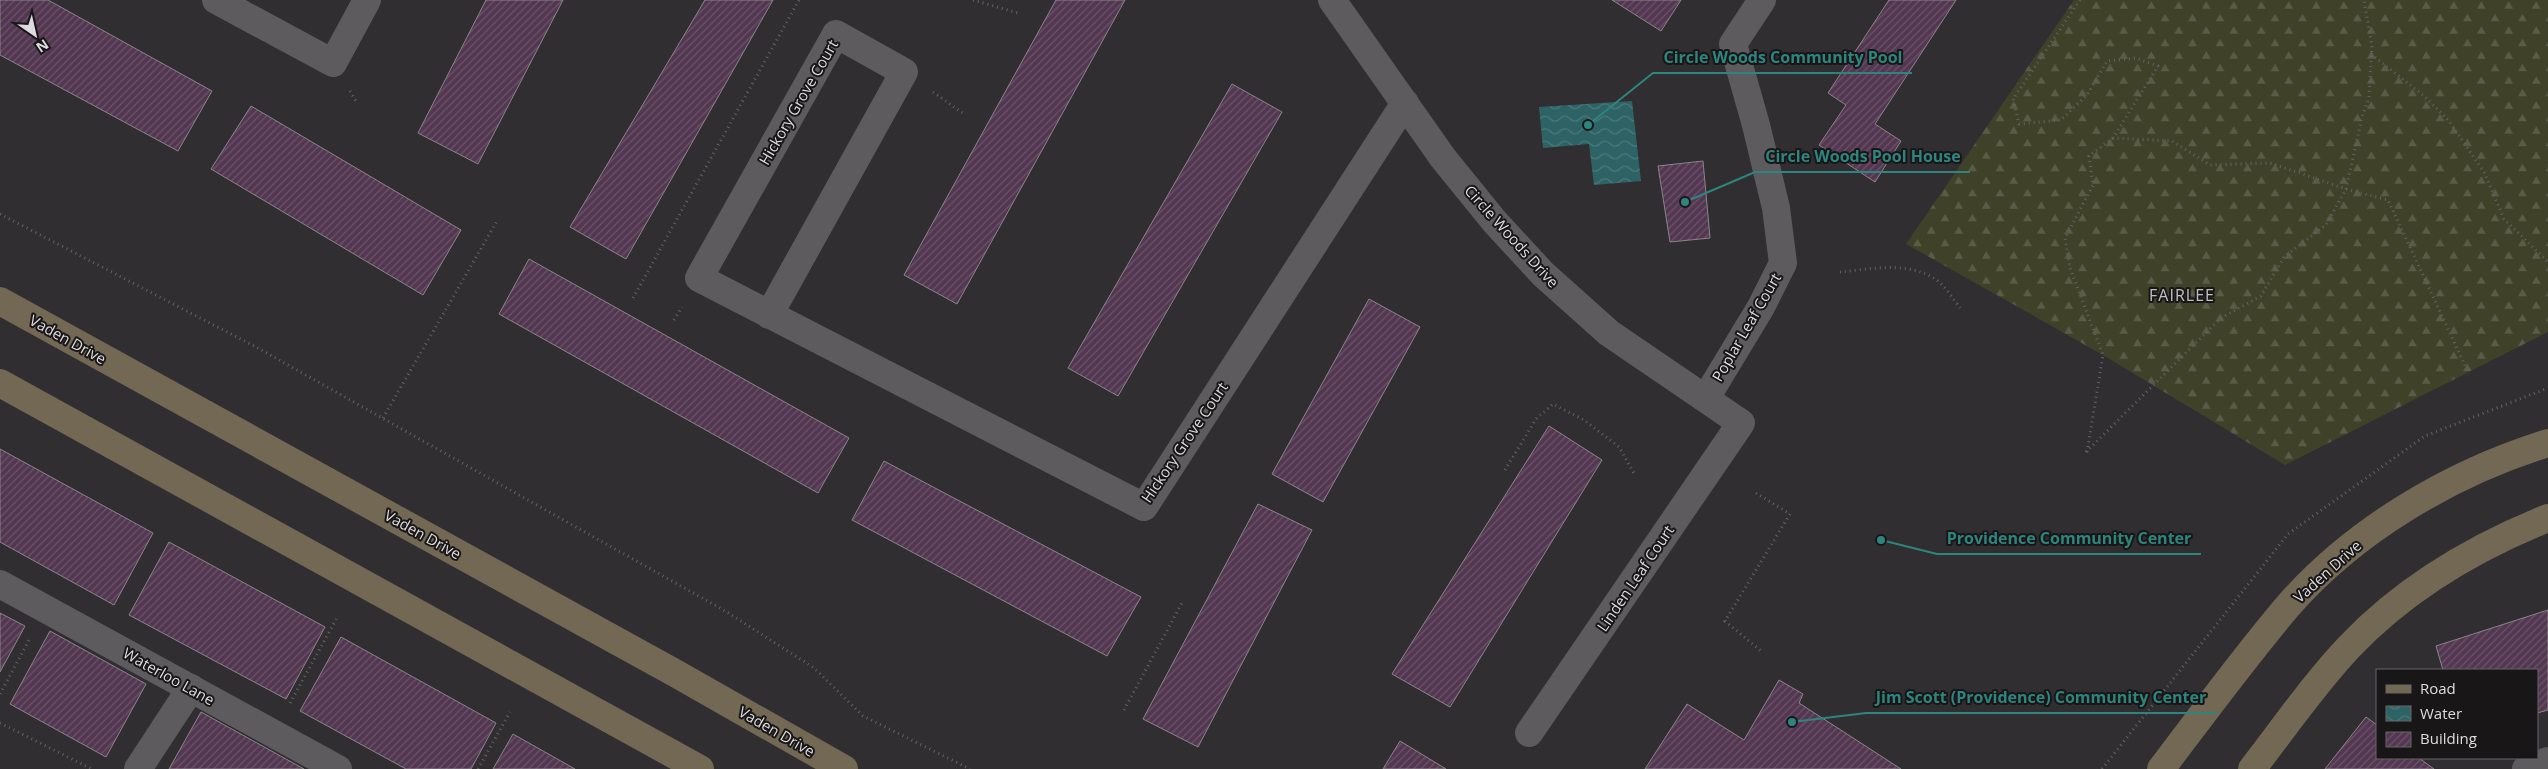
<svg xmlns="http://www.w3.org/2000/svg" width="2548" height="769" font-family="'Open Sans',sans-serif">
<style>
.forest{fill:url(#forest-firs)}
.water{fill:url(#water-waves)}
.building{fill:url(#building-hatch);stroke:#898689}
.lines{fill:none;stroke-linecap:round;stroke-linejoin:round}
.path{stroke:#656365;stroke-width:3;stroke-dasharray:1 4;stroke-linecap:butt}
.street{stroke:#5e5b5e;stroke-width:28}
.secondary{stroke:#726854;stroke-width:28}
.labels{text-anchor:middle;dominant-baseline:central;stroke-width:4;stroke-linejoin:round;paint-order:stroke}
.street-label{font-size:15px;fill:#dedcde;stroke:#181617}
.neighbourhood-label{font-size:16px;letter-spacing:1px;fill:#c3c0c3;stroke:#181617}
.leader{fill:none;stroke:#2e857f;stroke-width:2}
.callout-dot{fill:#2e857f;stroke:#181617;stroke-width:2}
.callout-label{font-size:16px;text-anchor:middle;font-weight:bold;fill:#2e857f;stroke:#181617;stroke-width:4;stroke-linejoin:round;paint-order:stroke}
</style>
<defs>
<pattern id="forest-firs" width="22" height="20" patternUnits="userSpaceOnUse" patternTransform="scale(1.25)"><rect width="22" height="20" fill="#3f4129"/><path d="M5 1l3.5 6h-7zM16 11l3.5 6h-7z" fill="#5a5c48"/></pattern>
<pattern id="water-waves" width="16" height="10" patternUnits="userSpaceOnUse" patternTransform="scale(1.25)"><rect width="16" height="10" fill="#2e6365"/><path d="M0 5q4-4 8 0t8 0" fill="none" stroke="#4c797b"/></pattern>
<pattern id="building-hatch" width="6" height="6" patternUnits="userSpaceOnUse" patternTransform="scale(1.25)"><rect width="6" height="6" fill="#533751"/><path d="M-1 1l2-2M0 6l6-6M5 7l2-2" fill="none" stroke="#6b536a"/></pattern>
</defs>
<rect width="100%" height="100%" fill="#302e30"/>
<!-- forest -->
<polygon class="forest" points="2074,0 2548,0 2548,332 2285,465 2103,355 1906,244"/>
<!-- water -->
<polygon class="water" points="1632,101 1641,181 1594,185 1589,144 1543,148 1539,107"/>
<!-- building -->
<g class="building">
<polygon points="0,0 48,0 212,91 178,151 0,55"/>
<polygon points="486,0 563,0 478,164 418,133"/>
<polygon points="705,0 773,0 626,259 570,227"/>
<polygon points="1056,0 1125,0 957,304 904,275"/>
<polygon points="1612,0 1681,0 1661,31"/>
<polygon points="1889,0 1956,0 1875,124 1901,141 1875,182 1819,145 1846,105 1828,93"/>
<polygon points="1232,84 1282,112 1118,396 1068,368"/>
<polygon points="251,106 461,230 423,295 211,169"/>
<polygon points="1703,161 1710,238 1670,242 1658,166"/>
<polygon points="529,259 849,438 818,493 499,314"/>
<polygon points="1369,299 1420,327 1323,502 1272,474"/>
<polygon points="1549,426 1602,460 1450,707 1392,674"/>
<polygon points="0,449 153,533 114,605 0,542"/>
<polygon points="884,461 1141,597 1107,656 852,520"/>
<polygon points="1258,504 1312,530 1198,747 1143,719"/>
<polygon points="169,542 325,627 286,699 129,615"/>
<polygon points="2548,610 2548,710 2537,713 2537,670 2443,670 2436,646"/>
<polygon points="0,613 25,626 0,672"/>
<polygon points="50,631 146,684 106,757 10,704"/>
<polygon points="341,637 496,723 471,769 406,769 300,711"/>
<polygon points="1779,680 1803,694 1799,703 1901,769 1645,769 1687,704 1744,740"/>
<polygon points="201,712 304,769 169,769"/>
<polygon points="2366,717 2377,725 2377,758 2419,758 2434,769 2325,769"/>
<polygon points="513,734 575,769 493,769"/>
<polygon points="1400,741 1446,769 1383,769"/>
</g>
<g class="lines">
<!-- path -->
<g class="path">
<polyline points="973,0 1018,13"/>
<polyline points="2080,0 2013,99 2019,124 2061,120 2087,95 2107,61 2136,58 2158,66 2113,138 2172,141 2210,165 2270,163 2346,189 2388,200 2469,374"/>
<polyline points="2371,54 2424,96 2449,121 2484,172 2504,219 2548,262"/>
<polyline points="350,91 356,101"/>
<polyline points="933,92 964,114"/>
<polyline points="0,214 256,347 727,612 814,668 863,716 970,769"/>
<path d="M1840,272C1870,269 1908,261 1935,279C1945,285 1953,299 1960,308"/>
<polyline points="633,298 799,0"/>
<polyline points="674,320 682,307"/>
<polyline points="383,418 497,221"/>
<polyline points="2086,452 2221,318 2261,296 2284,257 2326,225 2346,189 2362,117 2369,98 2372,46 2364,0"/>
<polyline points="2087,452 2103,355 2070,268 2065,238 2093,185 2089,156 2113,138"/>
<polyline points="1505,470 1536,419 1553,404 1584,420 1619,447 1635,475"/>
<polyline points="1756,493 1790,514 1725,621 1761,651"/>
<polyline points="0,694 29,640"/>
<polyline points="290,703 338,616"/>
<polyline points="1124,710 1183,601"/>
<polyline points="0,723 92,769"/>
<polyline points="478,769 510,712"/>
<polyline points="2102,769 2288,534 2425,436 2548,388"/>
</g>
<!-- street -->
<g class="street">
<polyline points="216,0 333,63 367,0"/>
<polyline points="1332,0 1443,158 1495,222 1543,274 1609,333 1741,423 1529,733"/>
<polyline points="769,315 904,72 836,34 699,278 1144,507 1405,103"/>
<polyline points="1706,398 1761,307 1783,263 1776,208 1756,125 1733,44 1762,0"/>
<polyline points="0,584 338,769"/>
<polyline points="138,769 191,688"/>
<polyline points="2526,769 2548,761"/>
</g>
<!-- secondary -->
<g class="secondary">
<polyline points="0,301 675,673 844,769"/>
<polyline points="0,383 700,769"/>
<path d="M2161,769C2202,715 2243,659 2287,607C2354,530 2451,473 2548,443"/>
<path d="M2252,769C2284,728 2314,684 2349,647C2405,588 2473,548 2548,518"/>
</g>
</g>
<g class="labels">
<!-- street labels -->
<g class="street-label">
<text transform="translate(798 102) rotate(-60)">Hickory Grove Court</text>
<text transform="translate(1512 236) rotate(48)">Circle Woods Drive</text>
<text transform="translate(1746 327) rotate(-60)">Poplar Leaf Court</text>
<text transform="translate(68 339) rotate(29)">Vaden Drive</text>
<text transform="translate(1184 442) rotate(-56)">Hickory Grove Court</text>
<text transform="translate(423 534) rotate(29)">Vaden Drive</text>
<text transform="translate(2327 571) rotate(-42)">Vaden Drive</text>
<text transform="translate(1635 578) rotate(-56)">Linden Leaf Court</text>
<text transform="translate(169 676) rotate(29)">Waterloo Lane</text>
<text transform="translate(777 731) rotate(30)">Vaden Drive</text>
</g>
<!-- neighbourhood labels -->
<g class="neighbourhood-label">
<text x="2182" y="295">FAIRLEE</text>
</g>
</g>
<!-- callouts -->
<path class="leader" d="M1588 125L1653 73H1912M1685 202L1755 172H1970M1881 540L1937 554H2201M1792 722L1866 713H2217"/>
<g class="callout-dot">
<circle cx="1588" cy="125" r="5"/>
<circle cx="1685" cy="202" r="5"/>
<circle cx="1881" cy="540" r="5"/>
<circle cx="1792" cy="722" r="5"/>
</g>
<g class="callout-label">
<text x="1783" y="63">Circle Woods Community Pool</text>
<text x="1863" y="162">Circle Woods Pool House</text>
<text x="2069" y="544">Providence Community Center</text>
<text x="2041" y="703">Jim Scott (Providence) Community Center</text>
</g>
<!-- legend -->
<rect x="2376" y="669" width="162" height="90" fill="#181617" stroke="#676567"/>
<rect x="2386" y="685" width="25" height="8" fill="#726854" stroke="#676567"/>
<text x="2420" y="694" font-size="15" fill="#dedcde">Road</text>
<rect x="2386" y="706" width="25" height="15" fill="url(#water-waves)" stroke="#676567"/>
<text x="2420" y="719" font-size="15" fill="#dedcde">Water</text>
<rect x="2386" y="732" width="25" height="15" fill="url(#building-hatch)" stroke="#676567"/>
<text x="2420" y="744" font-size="15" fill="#dedcde">Building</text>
<!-- north arrow -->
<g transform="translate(35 35) rotate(146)" stroke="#181617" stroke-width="4" paint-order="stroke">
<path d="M0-4L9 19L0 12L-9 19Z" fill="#dedcde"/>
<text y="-8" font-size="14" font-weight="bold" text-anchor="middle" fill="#dedcde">N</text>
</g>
</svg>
